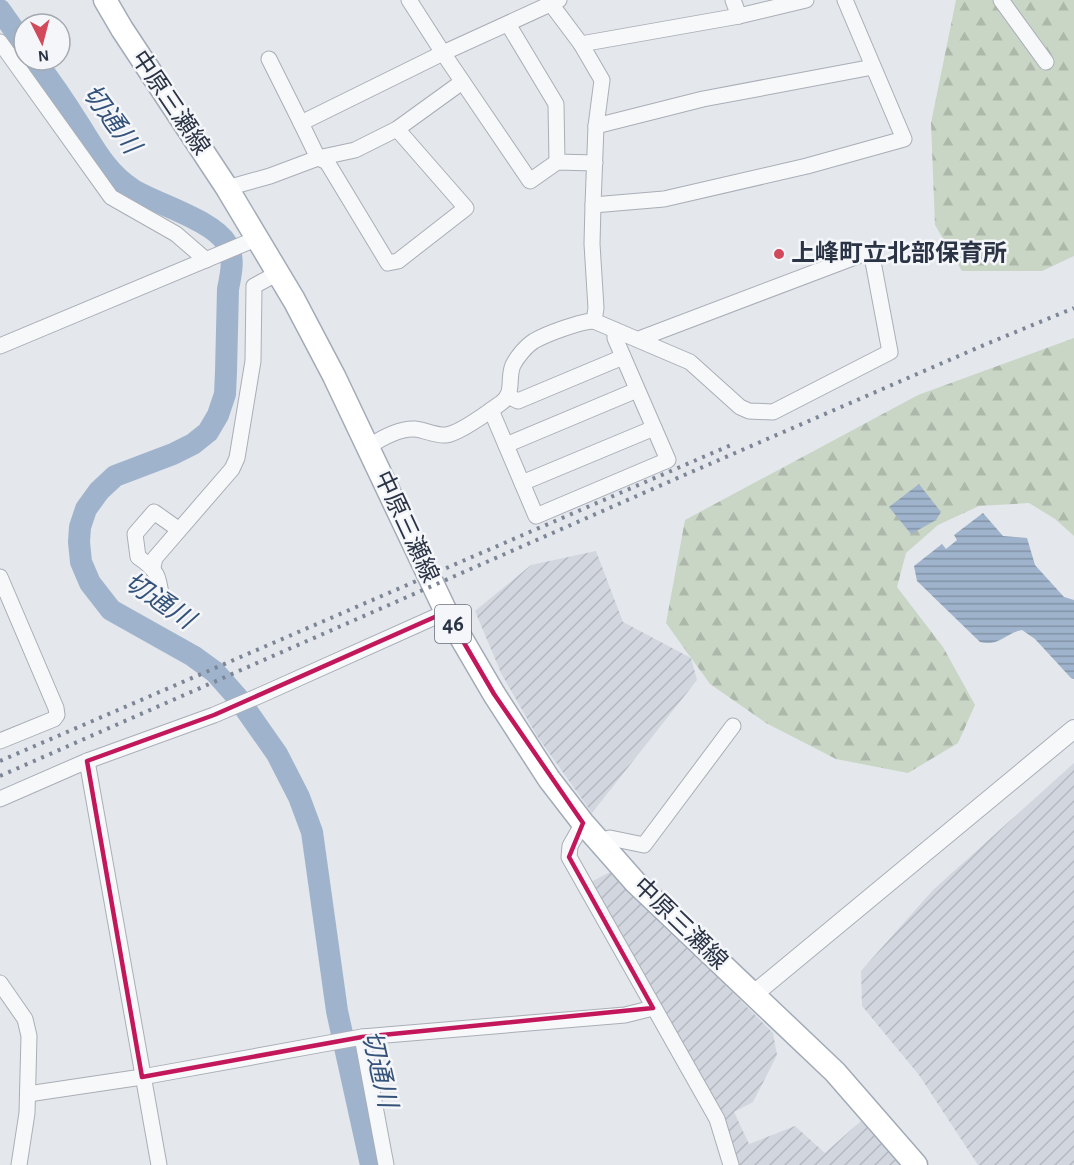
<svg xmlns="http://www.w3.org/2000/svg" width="1074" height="1165" font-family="'Alegreya Sans','Noto Sans JP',sans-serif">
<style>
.industrial{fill:url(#industrial-furrows)}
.forest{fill:url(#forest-firs)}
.water{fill:url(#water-rules)}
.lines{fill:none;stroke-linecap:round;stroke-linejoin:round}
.river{stroke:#9fb4cc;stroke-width:22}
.minor-casing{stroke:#a9aeb7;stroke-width:17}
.tertiary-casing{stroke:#a9aeb7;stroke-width:20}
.primary-casing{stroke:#a3abb8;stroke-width:25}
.minor{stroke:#f7f8fa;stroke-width:15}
.tertiary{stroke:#f7f8fa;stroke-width:18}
.primary{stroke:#fff;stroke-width:22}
.rail{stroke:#7d8696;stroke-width:4;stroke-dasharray:3 6;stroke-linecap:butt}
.marked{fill:none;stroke:#c2185b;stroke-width:4.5;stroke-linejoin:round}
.poi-dot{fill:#d1495b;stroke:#f4f6f9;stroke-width:2}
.labels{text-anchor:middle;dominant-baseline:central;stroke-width:5;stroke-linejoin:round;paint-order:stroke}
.shield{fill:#f4f6f9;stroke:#676e7b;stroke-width:1.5}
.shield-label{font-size:22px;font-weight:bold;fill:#2b3445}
.street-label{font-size:24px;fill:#2b3445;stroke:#f4f6f9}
.poi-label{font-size:24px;font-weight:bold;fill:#2b3445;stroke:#f4f6f9;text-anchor:start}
.water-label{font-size:26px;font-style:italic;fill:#34527a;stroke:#f4f6f9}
</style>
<defs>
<pattern id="industrial-furrows" width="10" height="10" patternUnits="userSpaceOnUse" patternTransform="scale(1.5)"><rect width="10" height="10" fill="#d2d6de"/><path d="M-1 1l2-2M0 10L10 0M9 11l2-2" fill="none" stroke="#b4b8c0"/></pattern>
<pattern id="forest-firs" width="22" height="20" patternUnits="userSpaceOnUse" patternTransform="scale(1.5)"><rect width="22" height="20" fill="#c9d6c5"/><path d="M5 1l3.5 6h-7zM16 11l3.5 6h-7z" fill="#adb8ab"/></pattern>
<pattern id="water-rules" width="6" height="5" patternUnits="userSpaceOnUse" patternTransform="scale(1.5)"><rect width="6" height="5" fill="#9fb4cc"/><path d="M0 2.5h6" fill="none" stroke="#8293a7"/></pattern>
</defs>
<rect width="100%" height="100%" fill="#e4e7ec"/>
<!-- industrial -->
<g class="industrial">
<polygon points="596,551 623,622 691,658 697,680 592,813 537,736 501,673 475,611 531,565"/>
<polygon points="1074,763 1074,1165 978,1165 919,1075 862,1006 861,971 933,890"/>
<polygon points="612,871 773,1033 777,1055 753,1102 734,1112 749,1144 795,1126 825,1153 861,1121 901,1165 738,1165 591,882"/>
</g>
<!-- forest -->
<g class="forest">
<polygon points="956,0 1074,0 1074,256 1042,271 962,271 935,225 931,123"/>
<polygon points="1074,338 1074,536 1055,519 1029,503 979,506 938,525 906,553 897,587 943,647 975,705 958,743 908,773 836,759 766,723 710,684 666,623 685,520 918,395"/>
</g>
<!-- water -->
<g class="water">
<polygon points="919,484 941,512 936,520 911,534 889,507"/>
<path d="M983,513L1003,536L1027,538L1035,565L1064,597L1074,600V679L1071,678L1035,639L1022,630C1005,633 999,647 980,642L917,581L914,566L942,544L946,549L957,540L954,535Z"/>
</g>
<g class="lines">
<!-- river -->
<g class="river">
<polyline points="0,10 24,44"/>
<path d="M35,60C50,80 64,100 77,121C94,147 105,171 132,189C156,204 213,220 227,244C235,258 231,274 228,289L226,372L225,394L218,415L208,432L193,444L173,454L115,476L99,491L86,509L80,527L79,542L81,562L90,583L111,610L193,656L215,672L237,697L277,754L299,797L312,832L337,1011L371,1165"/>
</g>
<defs>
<g id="minor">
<polyline points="409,0 443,53 530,181 557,162 595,163"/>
<polyline points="548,0 581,44 602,80 596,126 593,205 592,244 596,308 594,321"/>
<polyline points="733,0 739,16"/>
<polyline points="1001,0 1046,62"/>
<polyline points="508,24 556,104 557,162"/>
<polyline points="0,42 111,197 176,234 206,260"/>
<polyline points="581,44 739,16 806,0"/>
<polyline points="269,59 301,123"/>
<polyline points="596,126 703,99 873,67"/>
<polyline points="318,158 327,162 388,263 398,261 466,208 397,129"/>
<polyline points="318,158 355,150 397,129 462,82"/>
<polyline points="227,188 270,176 318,158 301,123 443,53 559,0"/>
<polyline points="593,205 664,199 807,166 904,139 845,0"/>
<polyline points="0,346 258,238"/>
<polyline points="508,396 518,401 623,357"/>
<polyline points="491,410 536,516 668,460 615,338 615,330"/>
<polyline points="506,445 637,390"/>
<path d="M368,447C380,439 400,428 415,429C425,430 436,436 446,435C459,434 490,411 501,403C515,393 507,379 513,365C517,357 526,346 534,341C546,334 581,321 594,321L690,362L740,407L749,411L773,412L890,352L871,251L639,339"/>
<polyline points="522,483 654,428"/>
<polyline points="153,567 155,558 232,469 237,458 253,361 254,286 278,273"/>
<polyline points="0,577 56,708 57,715 54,719 0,741"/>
<path d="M162,602C159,578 159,571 138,557L135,534L154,512L178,529"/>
<polyline points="87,761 159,1165"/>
<polyline points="0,799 87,761 214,715 261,695 446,612"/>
<polyline points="583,823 570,846 569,857 717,1119 731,1165"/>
<polyline points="599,841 610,838 644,845 733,726"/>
<polyline points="0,983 25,1019 29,1036 27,1113 19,1165"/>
<polyline points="362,1037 386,1165"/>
<polyline points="28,1094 142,1077 362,1037 625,1015 653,1008"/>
</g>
<polyline id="tertiary" points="754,994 1074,729"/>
<polyline id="primary" points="105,0 122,29 227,188 294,300 334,376 446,612 494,694 549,779 583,823 635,882 835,1072 916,1165"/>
</defs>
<!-- minor casing -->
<use href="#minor" class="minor-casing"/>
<!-- tertiary casing -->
<use href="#tertiary" class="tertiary-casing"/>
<!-- primary casing -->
<use href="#primary" class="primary-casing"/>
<!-- minor -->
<use href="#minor" class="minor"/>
<!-- tertiary -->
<use href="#tertiary" class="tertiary"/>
<!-- primary -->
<use href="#primary" class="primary"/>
<!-- rail -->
<g class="rail">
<polyline points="0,761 731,445"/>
<polyline points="0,776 689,473 984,345 1074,308"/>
</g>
</g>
<!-- marked area -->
<path class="marked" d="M446,612L494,694L583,823L569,857L653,1008L362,1037L142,1077L87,761L214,715Z"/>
<!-- markers -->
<circle class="poi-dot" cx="779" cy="254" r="6"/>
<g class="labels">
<!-- shield labels -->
<rect class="shield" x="435" y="605" width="36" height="38" rx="4.5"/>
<g class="shield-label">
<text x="453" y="624">46</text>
</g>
<!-- street labels -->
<g class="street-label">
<text transform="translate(170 103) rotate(56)">中原三瀬線</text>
<text transform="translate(406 527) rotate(65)">中原三瀬線</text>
<text transform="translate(680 924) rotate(44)">中原三瀬線</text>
</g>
<!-- poi labels -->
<g class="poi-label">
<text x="791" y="254">上峰町立北部保育所</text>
</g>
<!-- water labels -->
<g class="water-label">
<text transform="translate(111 119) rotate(54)">切通川</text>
<text transform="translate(159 601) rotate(34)">切通川</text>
<text transform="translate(379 1069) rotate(77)">切通川</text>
</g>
</g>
<!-- north arrow -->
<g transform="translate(42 42) rotate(174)"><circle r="28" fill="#f4f6f9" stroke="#a4a8b1" stroke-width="1.5"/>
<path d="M0-4.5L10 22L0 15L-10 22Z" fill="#d1495b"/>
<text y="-9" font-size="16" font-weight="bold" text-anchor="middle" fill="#2b3445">N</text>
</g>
</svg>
